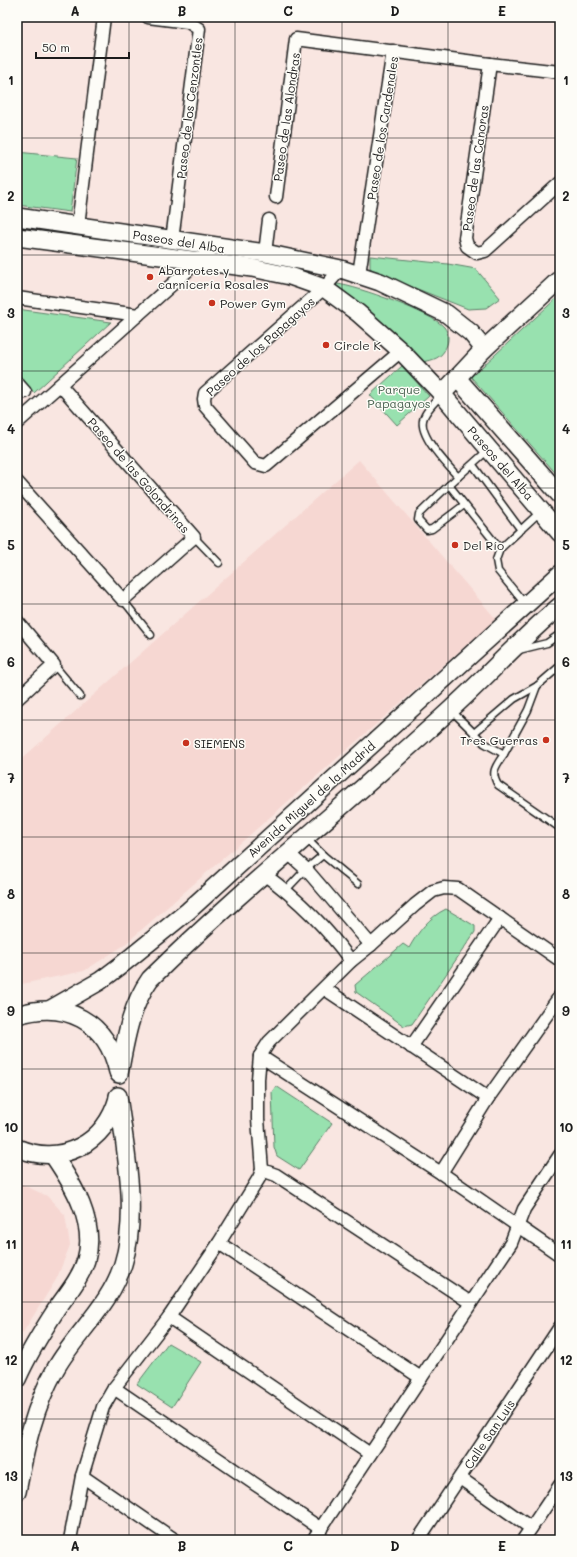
<svg xmlns="http://www.w3.org/2000/svg" width="577" height="1557" font-family="Mali,sans-serif">
<style>
.built{fill:#f6d7d2}
.green{fill:#98e1af;stroke:#5a7e66}
.lines{fill:none;stroke-linecap:round;stroke-linejoin:round}
.lane-casing{stroke:#1c1c1c;stroke-width:9}
.street-casing{stroke:#1c1c1c;stroke-width:15}
.secondary-casing{stroke:#1c1c1c;stroke-width:20}
.lane{stroke:#fdfcf7;stroke-width:6}
.street{stroke:#fdfcf7;stroke-width:12}
.secondary{stroke:#fdfcf7;stroke-width:17}
.grid{fill:none;stroke:#1c1c1c;stroke-width:1;stroke-opacity:0.55}
.poi-dot{fill:#c8321e;stroke:#fdfcf7;stroke-width:1.5}
.labels{text-anchor:middle;dominant-baseline:central;stroke-width:3;stroke-linejoin:round;paint-order:stroke}
.street-label{font-size:12px;fill:#1c1c1c;stroke:#fdfcf7}
.poi-label{font-size:12px;fill:#1c1c1c;stroke:#fdfcf7;text-anchor:start}
.park-label{font-size:12px;fill:#47614f;stroke:#fdfcf7}
.neatline{fill:none;stroke:#1c1c1c;stroke-width:1.5}
.grid-label{font-size:13px;text-anchor:middle;font-weight:bold;fill:#1c1c1c}
</style>
<rect width="100%" height="100%" fill="#f9e6e1"/>
<filter id="ink" filterUnits="userSpaceOnUse"><feTurbulence type="fractalNoise" baseFrequency=".025" numOctaves="2"/><feDisplacementMap in="SourceGraphic" scale="8" xChannelSelector="R" yChannelSelector="G"/><feConvolveMatrix kernelMatrix="1 2 1 2 8 2 1 2 1" color-interpolation-filters="sRGB"/></filter>
<g filter="url(#ink)">
<!-- built -->
<g class="built">
<polygon points="359,460 496,619 123,946 84,971 17,985 17,763"/>
<polygon points="17,1182 47,1196 65,1215 70,1245 57,1278 17,1342"/>
</g>
<!-- green -->
<g class="green">
<polygon points="17,152 77,158 70,212 17,205"/>
<polygon points="370,256 448,264 476,269 500,298 486,308 468,309 377,273 370,268"/>
<path d="M337,284C357,286 432,313 444,327C449,333 449,341 446,347C442,358 433,360 423,362L334,289Z"/>
<polygon points="560,295 560,478 471,377"/>
<polygon points="17,309 111,322 34,393 17,372"/>
<polygon points="402,366 429,396 397,425 370,395"/>
<path d="M446,909L475,926V932L412,1024L404,1026L356,992L355,985L403,944L409,948C418,932 429,917 446,909Z"/>
<polygon points="276,1086 332,1123 299,1170 277,1156 274,1147 272,1092"/>
<polygon points="168,1343 201,1362 172,1407 137,1384"/>
</g>
<g class="lines">
<defs>
<g id="lane">
<path d="M441,395C436,401 427,409 424,417C416,434 447,464 458,477"/>
<polyline points="488,450 449,485 500,549 496,560 498,571 525,604"/>
<polyline points="473,465 521,530"/>
<polyline points="449,485 419,514 418,520 427,530 432,529 464,505"/>
<polyline points="194,537 219,563"/>
<polyline points="500,549 540,512"/>
<polyline points="123,600 151,635"/>
<polyline points="519,650 547,643 560,634"/>
<polyline points="54,665 80,696"/>
<polyline points="452,711 474,733 514,699 537,686 560,666"/>
<path d="M474,733L484,743L504,754C496,766 490,772 498,785L560,828"/>
<polyline points="504,754 528,710 537,686"/>
<polyline points="307,839 323,855"/>
<polyline points="286,890 306,869 323,855 358,884"/>
</g>
<g id="street">
<polyline points="148,17 188,22 199,29 172,240"/>
<polyline points="490,64 465,238 467,246 477,253 485,251 560,183"/>
<polyline points="276,197 296,39 490,64 560,72"/>
<polyline points="78,225 104,17"/>
<polyline points="265,253 269,220"/>
<polyline points="341,269 324,288 205,393 204,399 205,406 255,463 266,466 401,351"/>
<polyline points="359,274 393,51"/>
<polyline points="17,298 138,315"/>
<polyline points="17,383 25,392"/>
<polyline points="17,423 214,247"/>
<polyline points="17,482 123,600 194,537 60,385"/>
<polyline points="17,621 54,665 17,699"/>
<polyline points="288,853 306,869 371,945"/>
<path d="M265,875C298,899 327,928 351,961"/>
<polyline points="325,989 488,1098"/>
<polyline points="411,1047 500,918"/>
<polyline points="260,1056 441,1173 560,1255"/>
<polyline points="262,1170 276,1175 471,1303"/>
<polyline points="441,1173 488,1098 560,996"/>
<polyline points="219,1243 169,1317 370,1454"/>
<polyline points="421,1378 219,1243 259,1178 262,1170 258,1119 258,1079 260,1056 269,1042 351,961 371,945 415,905 433,891 444,888 458,889 560,960"/>
<polyline points="114,1388 321,1529"/>
<polyline points="82,1476 175,1540"/>
<polyline points="460,1478 531,1528"/>
<polyline points="70,1540 82,1476 103,1407 114,1388 169,1317"/>
<polyline points="313,1540 511,1243 524,1209 560,1155"/>
<polyline points="418,1540 560,1327"/>
<polyline points="523,1540 560,1485"/>
</g>
<g id="secondary">
<polyline points="17,217 265,253 341,269 380,282 447,314 471,333 484,349"/>
<polyline points="17,237 252,268 290,276 324,288 358,313 401,351 442,394 560,533"/>
<polyline points="457,378 560,495"/>
<polyline points="442,394 484,349 560,279"/>
<polyline points="51,1009 100,981 120,966 188,911 560,574"/>
<path d="M17,1015C66,1000 107,1021 118,1072"/>
<path d="M119,1074C125,1042 130,1007 150,979C246,885 351,801 450,710C488,676 521,638 560,606"/>
<path d="M17,1148C62,1167 105,1143 118,1098"/>
<path d="M17,1379C28,1354 41,1333 56,1310C67,1294 80,1279 86,1260C97,1223 73,1184 53,1155"/>
<path d="M17,1492C25,1449 34,1406 56,1368C76,1333 111,1304 123,1264C139,1213 125,1148 118,1096"/>
</g>
</defs>
<!-- lane casing -->
<use href="#lane" class="lane-casing"/>
<!-- street casing -->
<use href="#street" class="street-casing"/>
<!-- secondary casing -->
<use href="#secondary" class="secondary-casing"/>
<!-- lane -->
<use href="#lane" class="lane"/>
<!-- street -->
<use href="#street" class="street"/>
<!-- secondary -->
<use href="#secondary" class="secondary"/>
</g>
</g>
<!-- grid -->
<path class="grid" d="M129,17V1540M235,17V1540M342,17V1540M448,17V1540M17,138H560M17,255H560M17,371H560M17,488H560M17,604H560M17,720H560M17,837H560M17,953H560M17,1069H560M17,1186H560M17,1302H560M17,1419H560"/>
<!-- markers -->
<g class="poi-dot">
<circle cx="150" cy="277" r="4"/>
<circle cx="212" cy="303" r="4"/>
<circle cx="326" cy="345" r="4"/>
<circle cx="455" cy="545" r="4"/>
<circle cx="546" cy="740" r="4"/>
<circle cx="186" cy="743" r="4"/>
</g>
<g class="labels">
<!-- street labels -->
<g class="street-label">
<text transform="translate(189 108) rotate(-83)">Paseo de los Cenzontles</text>
<text transform="translate(286 117) rotate(-82)">Paseo de las Alondras</text>
<text transform="translate(382 128) rotate(-81)">Paseo de los Cardenales</text>
<text transform="translate(475 168) rotate(-82)">Paseo de las Canoras</text>
<text transform="translate(179 241) rotate(9)">Paseos del Alba</text>
<text transform="translate(260 346) rotate(-42)">Paseo de los Papagayos</text>
<text transform="translate(501 463) rotate(49)">Paseos del Alba</text>
<text transform="translate(139 475) rotate(49)">Paseo de las Golondrinas</text>
<text transform="translate(311 799) rotate(-42)">Avenida Miguel de la Madrid</text>
<text transform="translate(489 1434) rotate(-56)">Calle San Luis</text>
</g>
<!-- poi labels -->
<g class="poi-label">
<text x="158" y="270">Abarrotes y<tspan x="158" dy="14">carnicería Rosales</tspan></text>
<text x="220" y="303">Power Gym</text>
<text x="334" y="345">Circle K</text>
<text x="463" y="545">Del Río</text>
<text x="538" y="740" text-anchor="end">Tres Guerras</text>
<text x="194" y="743">SIEMENS</text>
</g>
<!-- park labels -->
<g class="park-label">
<text x="399" y="389">Parque<tspan x="399" dy="14">Papagayos</tspan></text>
</g>
</g>
<!-- margin -->
<rect width="577" height="1557" fill="none" stroke="#fdfcf7" stroke-width="44"/>
<!-- scale -->
<path d="M36 52v6h93v-6" fill="none" stroke="#1c1c1c" stroke-width="2"/>
<text x="42" y="52" font-size="12" fill="#1c1c1c" stroke="#fdfcf7" stroke-width="3" paint-order="stroke">50 m</text>
<rect x="22" y="22" width="533" height="1513" class="neatline"/>
<g class="grid-label">
<text x="75" y="16">A</text>
<text x="182" y="16">B</text>
<text x="288" y="16">C</text>
<text x="395" y="16">D</text>
<text x="502" y="16">E</text>
<text x="11" y="85">1</text>
<text x="566" y="85">1</text>
<text x="11" y="201">2</text>
<text x="566" y="201">2</text>
<text x="11" y="318">3</text>
<text x="566" y="318">3</text>
<text x="11" y="434">4</text>
<text x="566" y="434">4</text>
<text x="11" y="550">5</text>
<text x="566" y="550">5</text>
<text x="11" y="667">6</text>
<text x="566" y="667">6</text>
<text x="11" y="783">7</text>
<text x="566" y="783">7</text>
<text x="11" y="899">8</text>
<text x="566" y="899">8</text>
<text x="11" y="1016">9</text>
<text x="566" y="1016">9</text>
<text x="11" y="1132">10</text>
<text x="566" y="1132">10</text>
<text x="11" y="1249">11</text>
<text x="566" y="1249">11</text>
<text x="11" y="1365">12</text>
<text x="566" y="1365">12</text>
<text x="11" y="1481">13</text>
<text x="566" y="1481">13</text>
<text x="75" y="1551">A</text>
<text x="182" y="1551">B</text>
<text x="288" y="1551">C</text>
<text x="395" y="1551">D</text>
<text x="502" y="1551">E</text>
</g>
</svg>
